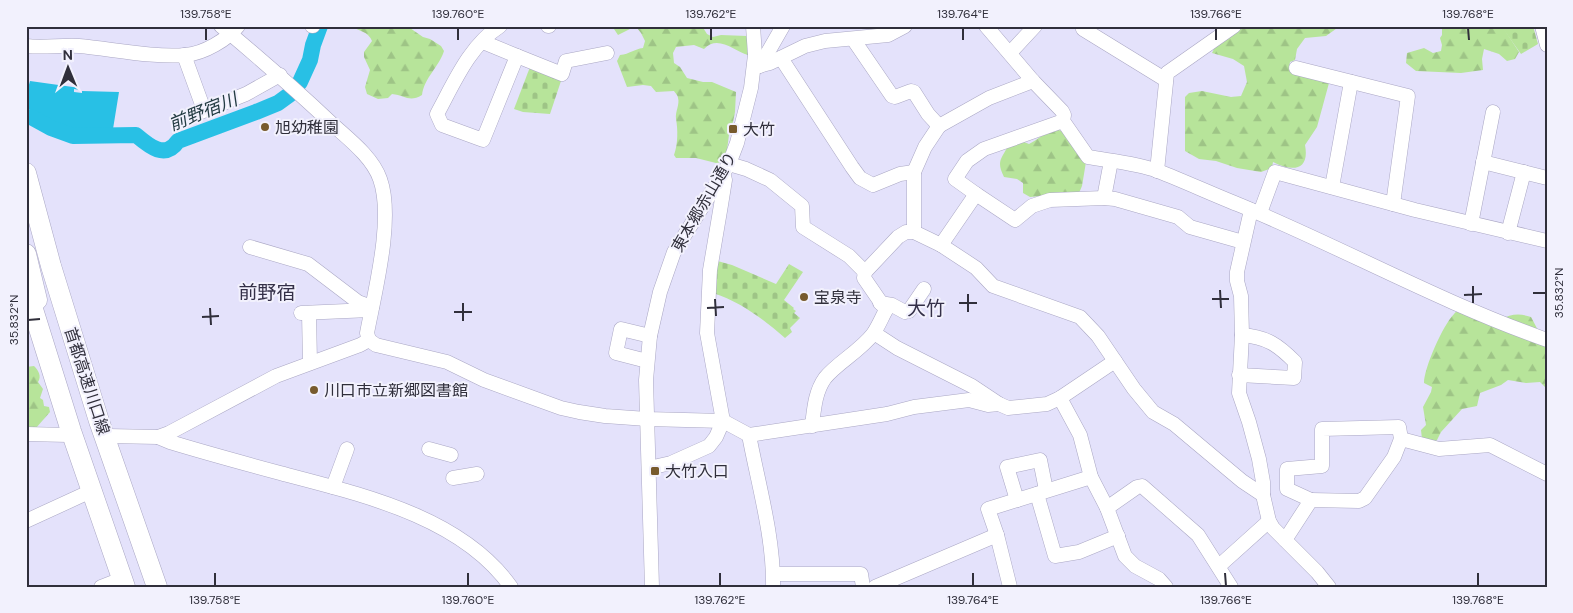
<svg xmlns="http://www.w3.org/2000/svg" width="1573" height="613" font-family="'DM Sans','Noto Sans JP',sans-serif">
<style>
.forest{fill:url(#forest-firs)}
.cemetery{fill:url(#cemetery-stones)}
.water{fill:#28c0e5}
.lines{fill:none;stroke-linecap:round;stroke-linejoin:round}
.river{stroke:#28c0e5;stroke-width:16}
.minor-casing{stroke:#aaa7c4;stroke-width:15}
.highway-casing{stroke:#aaa7c4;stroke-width:21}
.minor{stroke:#fff;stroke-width:14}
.highway{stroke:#fff;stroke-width:20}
.ticks{fill:none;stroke:#302f3b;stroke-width:2}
.poi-dot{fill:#775a2d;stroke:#f2f1fd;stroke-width:2}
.labels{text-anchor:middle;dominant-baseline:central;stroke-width:4;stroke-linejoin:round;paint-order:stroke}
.poi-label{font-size:16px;fill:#302f3b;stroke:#f2f1fd;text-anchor:start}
.street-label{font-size:16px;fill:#302f3b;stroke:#f2f1fd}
.water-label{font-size:18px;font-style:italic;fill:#243c43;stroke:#f2f1fd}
.quarter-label{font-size:19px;fill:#343048;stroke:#f2f1fd}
.neatline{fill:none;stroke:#302f3b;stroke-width:2}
.ticks-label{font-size:12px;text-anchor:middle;fill:#302f3b}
</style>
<defs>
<pattern id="forest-firs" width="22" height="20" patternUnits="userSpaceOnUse" patternTransform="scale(1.25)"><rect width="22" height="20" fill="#b7e49a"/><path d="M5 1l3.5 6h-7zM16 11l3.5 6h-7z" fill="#9ec486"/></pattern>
<pattern id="cemetery-stones" width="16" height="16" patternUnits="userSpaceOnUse" patternTransform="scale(1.25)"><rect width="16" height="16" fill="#b7e49a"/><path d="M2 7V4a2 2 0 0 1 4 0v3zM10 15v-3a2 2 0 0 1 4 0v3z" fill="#9ec486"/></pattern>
</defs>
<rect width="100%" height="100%" fill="#e4e2fb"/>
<!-- forest -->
<g class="forest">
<path d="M349,26H407L423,37L430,39L441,46L444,51C439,67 424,78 422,95C409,103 405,95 392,94L388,98L378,99L367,94L365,87L370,70L364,57V52L372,41C369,32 358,30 349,26Z"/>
<path d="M612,26H702L707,34L713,37L721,35L747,36L749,48L748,55C734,51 718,34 704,49L694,45L676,47L673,53L674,63L680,67L687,78L703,82H712L736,92L735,112L733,122L730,127L727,150L723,162L716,163L696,158H676L674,155C678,144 678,130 676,119C675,112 680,104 678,98C678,95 675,93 674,91L656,92L651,86L643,85L627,87L617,61L620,55C630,54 634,49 643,48L645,41L641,33L637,28H632L618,35Z"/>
<path d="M1237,26H1340L1326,36L1305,38L1297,49L1295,60L1290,62L1289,68L1323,77L1329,83L1317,127L1305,145C1310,171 1292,172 1273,162L1272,168L1261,172L1237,168L1216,161L1199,159L1185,151V97L1189,93L1202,91L1231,97L1241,96L1247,82L1244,66L1233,59L1212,53L1216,45Z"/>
<polygon points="1438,26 1502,26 1519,52 1515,59 1507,61 1499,54 1484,49 1482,59 1483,70 1461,73 1416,71 1406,63 1407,53 1424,48 1433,53 1441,51 1442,45 1440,38 1442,35 1442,29"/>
<path d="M1055,128L1063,132L1086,162L1082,186L1079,193L1030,197L1023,193V183L1017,179L1004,177C997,163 1000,160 1007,148L1024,142L1029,144C1039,139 1045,132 1055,128Z"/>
<path d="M1464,308L1500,320C1511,314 1519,313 1531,317L1540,334L1547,337V389L1540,382L1526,383L1508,380L1501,385L1480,393L1477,406L1462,409L1441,432L1437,440L1431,445L1422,439L1421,430L1426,425L1423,407L1431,392L1432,387L1424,383C1424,368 1443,325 1454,314C1456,311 1461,310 1464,308Z"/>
<path d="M34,366C38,370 42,376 38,382L43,389L40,398L43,400L44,406L49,407L50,412L36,428L26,430V367Z"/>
</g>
<!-- cemetery -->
<g class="cemetery">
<polygon points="1501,26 1533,26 1538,44 1521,54"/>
<polygon points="530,67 562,78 550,114 523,112 514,109"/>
<path d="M714,260L732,265L776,284L789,264L803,272L784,300L794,308L793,309L796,311L794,313L800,318L790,328L792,332L785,338C763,319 741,302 713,293Z"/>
</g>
<!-- water -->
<path class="water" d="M30,81L80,88V90L74,89V92L82,93V91L119,92L113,129C99,130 83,132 69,128C55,124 43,116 29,109L26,96Z"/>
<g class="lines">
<!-- river -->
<path class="river" d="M31,117L51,128L73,136L136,135C149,146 165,160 178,141L256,112L278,103L289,95L300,82L310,60L313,45L320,26"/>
<defs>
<g id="minor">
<path d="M221,26C258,57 295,89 330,122C347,138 372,156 380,179C394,218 375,291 367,333L369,340L376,345L447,362L484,380L561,408L579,412L605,416L647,419L723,421L749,435L887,414L914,407L969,400L988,405L999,404"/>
<polyline points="312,26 313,26"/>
<path d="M500,26C469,46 454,83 437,114L442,125L483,140L517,56L562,74L566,61L607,53"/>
<polyline points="548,26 549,26"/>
<path d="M986,26L1033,81L1062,111L1064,115L1063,121L1088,157C1111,161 1136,163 1158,171C1186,182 1214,195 1242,206C1345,249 1442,303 1547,340"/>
<polyline points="1082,26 1083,29 1166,80"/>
<polyline points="1542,26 1547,45"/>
<polyline points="853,39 892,96 895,97 911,91 914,92 928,114 939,126 925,147 914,172 914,232"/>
<polyline points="483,42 517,56"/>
<path d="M26,46C44,48 61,45 79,46C112,49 154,58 186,55C204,53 227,40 238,26"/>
<polyline points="1010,53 1035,26"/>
<polyline points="184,55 204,110"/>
<polyline points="781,58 852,167 860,178 873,185 900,174 914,172"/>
<polyline points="760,66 783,26"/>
<polyline points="754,67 770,63 805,46 825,41 888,35 905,26"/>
<polyline points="1296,68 1408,96 1393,204"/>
<polyline points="186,118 246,94 280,75"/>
<polyline points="939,126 989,98 1033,81"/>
<polyline points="1483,162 1547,178"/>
<polyline points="729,164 746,169 770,180 802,206 803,227 849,256 865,272"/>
<polyline points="1157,171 1167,73 1234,26"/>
<polyline points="1332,187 1351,82"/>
<polyline points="976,194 955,179 967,161 984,149 1063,121"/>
<polyline points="1104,198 1111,161"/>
<polyline points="1251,210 1237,272 1237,281 1241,296 1242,335 1239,393 1249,422 1259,459 1263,482 1263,495"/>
<polyline points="1260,213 1275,172 1415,210 1547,241"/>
<polyline points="1471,224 1493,112"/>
<polyline points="1508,233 1524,172"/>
<polyline points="941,245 976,194 1015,220 1032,206 1050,200 1104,198 1115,199 1178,217 1190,227 1243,242"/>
<polyline points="250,247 308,264 358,302 372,307"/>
<polyline points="880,303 892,305 905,312 909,311 924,289"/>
<polyline points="301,313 370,310"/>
<polyline points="309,313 310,363"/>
<polyline points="874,333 897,348 972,386 999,404 1008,408 1047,404 1060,398 1115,361"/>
<polyline points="647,361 616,353 621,329 650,336"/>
<path d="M1239,375L1294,378L1295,362C1278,345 1267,337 1242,335"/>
<polyline points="1060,398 1080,435 1091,477 1107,508 1125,556 1135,566 1159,579 1166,587"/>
<path d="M812,426C814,409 815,392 825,378C837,363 860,351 873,334C878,327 882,317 886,310L864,278L865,272L898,237L906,232H914L941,245L976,268L993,286L1080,317L1098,336L1134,389L1153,412L1174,424L1242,481L1263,495L1269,521L1273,528L1317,572L1329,587"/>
<polyline points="26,434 68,435"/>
<path d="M749,435C758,483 774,538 773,587"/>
<polyline points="108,436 158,437 169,433 276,376 360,345 369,340"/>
<path d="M158,437L170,442C206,453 243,463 280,473C359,494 461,516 511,587"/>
<polyline points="429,449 451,455"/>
<polyline points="649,468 671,463 709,446 716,437 723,421 707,333 710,270 721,205 725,180 723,173"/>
<polyline points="453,478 477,474"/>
<polyline points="333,487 347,449"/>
<polyline points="1037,494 1055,556 1079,552 1118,536"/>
<polyline points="1017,500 1007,467 1040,460 1046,490"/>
<polyline points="1311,500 1287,489 1287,469 1322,466 1322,429 1399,427 1401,439"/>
<polyline points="1107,508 1137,487 1142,486 1198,535 1231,587"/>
<polyline points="26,521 89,492"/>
<polyline points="1285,540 1311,500 1359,501 1365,498 1394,457 1401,439 1439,449 1490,445 1547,474"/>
<polyline points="1219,566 1269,521"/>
<polyline points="774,574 861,574 863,587"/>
<polyline points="101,587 119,580"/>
<polyline points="652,587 646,380 650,336 660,292 674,252 729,164 737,143 751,88 755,55 753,26"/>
<polyline points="875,587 997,535"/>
<polyline points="1010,587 997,535 988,509 1091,477"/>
</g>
<g id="highway">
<polyline points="26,173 51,266 99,421 157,587"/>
<polyline points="26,254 37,300"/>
<polyline points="26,287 71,431 125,587"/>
</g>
</defs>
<!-- minor casing -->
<use href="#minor" class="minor-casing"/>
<!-- highway casing -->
<use href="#highway" class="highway-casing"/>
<!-- minor -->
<use href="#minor" class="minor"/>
<!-- highway -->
<use href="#highway" class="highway"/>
</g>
<!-- ticks -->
<path class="ticks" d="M206,28V40M458,28V40M711,28V40M963,28V40M1216,28V40M1468,28L1469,40M1473,286V303M1220,290L1221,308M1533,293H1546M968,294V312M1464,295L1482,294M715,299L716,316M1212,299H1229M463,303V321M959,303H977M210,308L211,325M707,308L724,307M454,312H472M202,317L219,316M28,320L40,319M215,573V586M468,573V586M720,573V586M973,573V586M1225,573L1226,586M1478,573V586"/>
<!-- markers -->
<g class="poi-dot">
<circle cx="265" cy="127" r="5"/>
<rect x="728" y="124" width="10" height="10" rx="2.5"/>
<circle cx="804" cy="297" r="5"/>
<circle cx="314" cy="390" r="5"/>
<rect x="650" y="466" width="10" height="10" rx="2.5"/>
</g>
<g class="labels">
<!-- poi labels -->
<g class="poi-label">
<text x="275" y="127">旭幼稚園</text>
<text x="743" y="129">大竹</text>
<text x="814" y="297">宝泉寺</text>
<text x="324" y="390">川口市立新郷図書館</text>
<text x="665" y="471">大竹入口</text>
</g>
<!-- street labels -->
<g class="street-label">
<text transform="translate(704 202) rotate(-60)">東本郷赤山通り</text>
<text transform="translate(87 381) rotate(72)">首都高速川口線</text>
</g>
<!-- water labels -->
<g class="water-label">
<text transform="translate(203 112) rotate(-22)">前野宿川</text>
</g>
<!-- quarter labels -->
<g class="quarter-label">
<text x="267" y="292">前野宿</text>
<text x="926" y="308">大竹</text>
</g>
</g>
<!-- border -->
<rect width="1573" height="613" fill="none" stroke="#f2f1fd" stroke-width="55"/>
<!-- north arrow -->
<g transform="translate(68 68) rotate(359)" stroke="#f2f1fd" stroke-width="4" paint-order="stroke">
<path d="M0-4L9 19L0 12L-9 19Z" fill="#302f3b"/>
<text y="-8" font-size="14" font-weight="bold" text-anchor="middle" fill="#302f3b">N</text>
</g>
<rect x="28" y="28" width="1518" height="558" class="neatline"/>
<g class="ticks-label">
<text x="206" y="18">139.758°E</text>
<text x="458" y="18">139.760°E</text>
<text x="711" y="18">139.762°E</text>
<text x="963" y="18">139.764°E</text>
<text x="1216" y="18">139.766°E</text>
<text x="1468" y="18">139.768°E</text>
<text transform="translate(1559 293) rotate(-90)" y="4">35.832°N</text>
<text transform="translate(14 320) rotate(-90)" y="4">35.832°N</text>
<text x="215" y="604">139.758°E</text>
<text x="468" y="604">139.760°E</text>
<text x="720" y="604">139.762°E</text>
<text x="973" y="604">139.764°E</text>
<text x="1226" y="604">139.766°E</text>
<text x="1478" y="604">139.768°E</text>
</g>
</svg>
